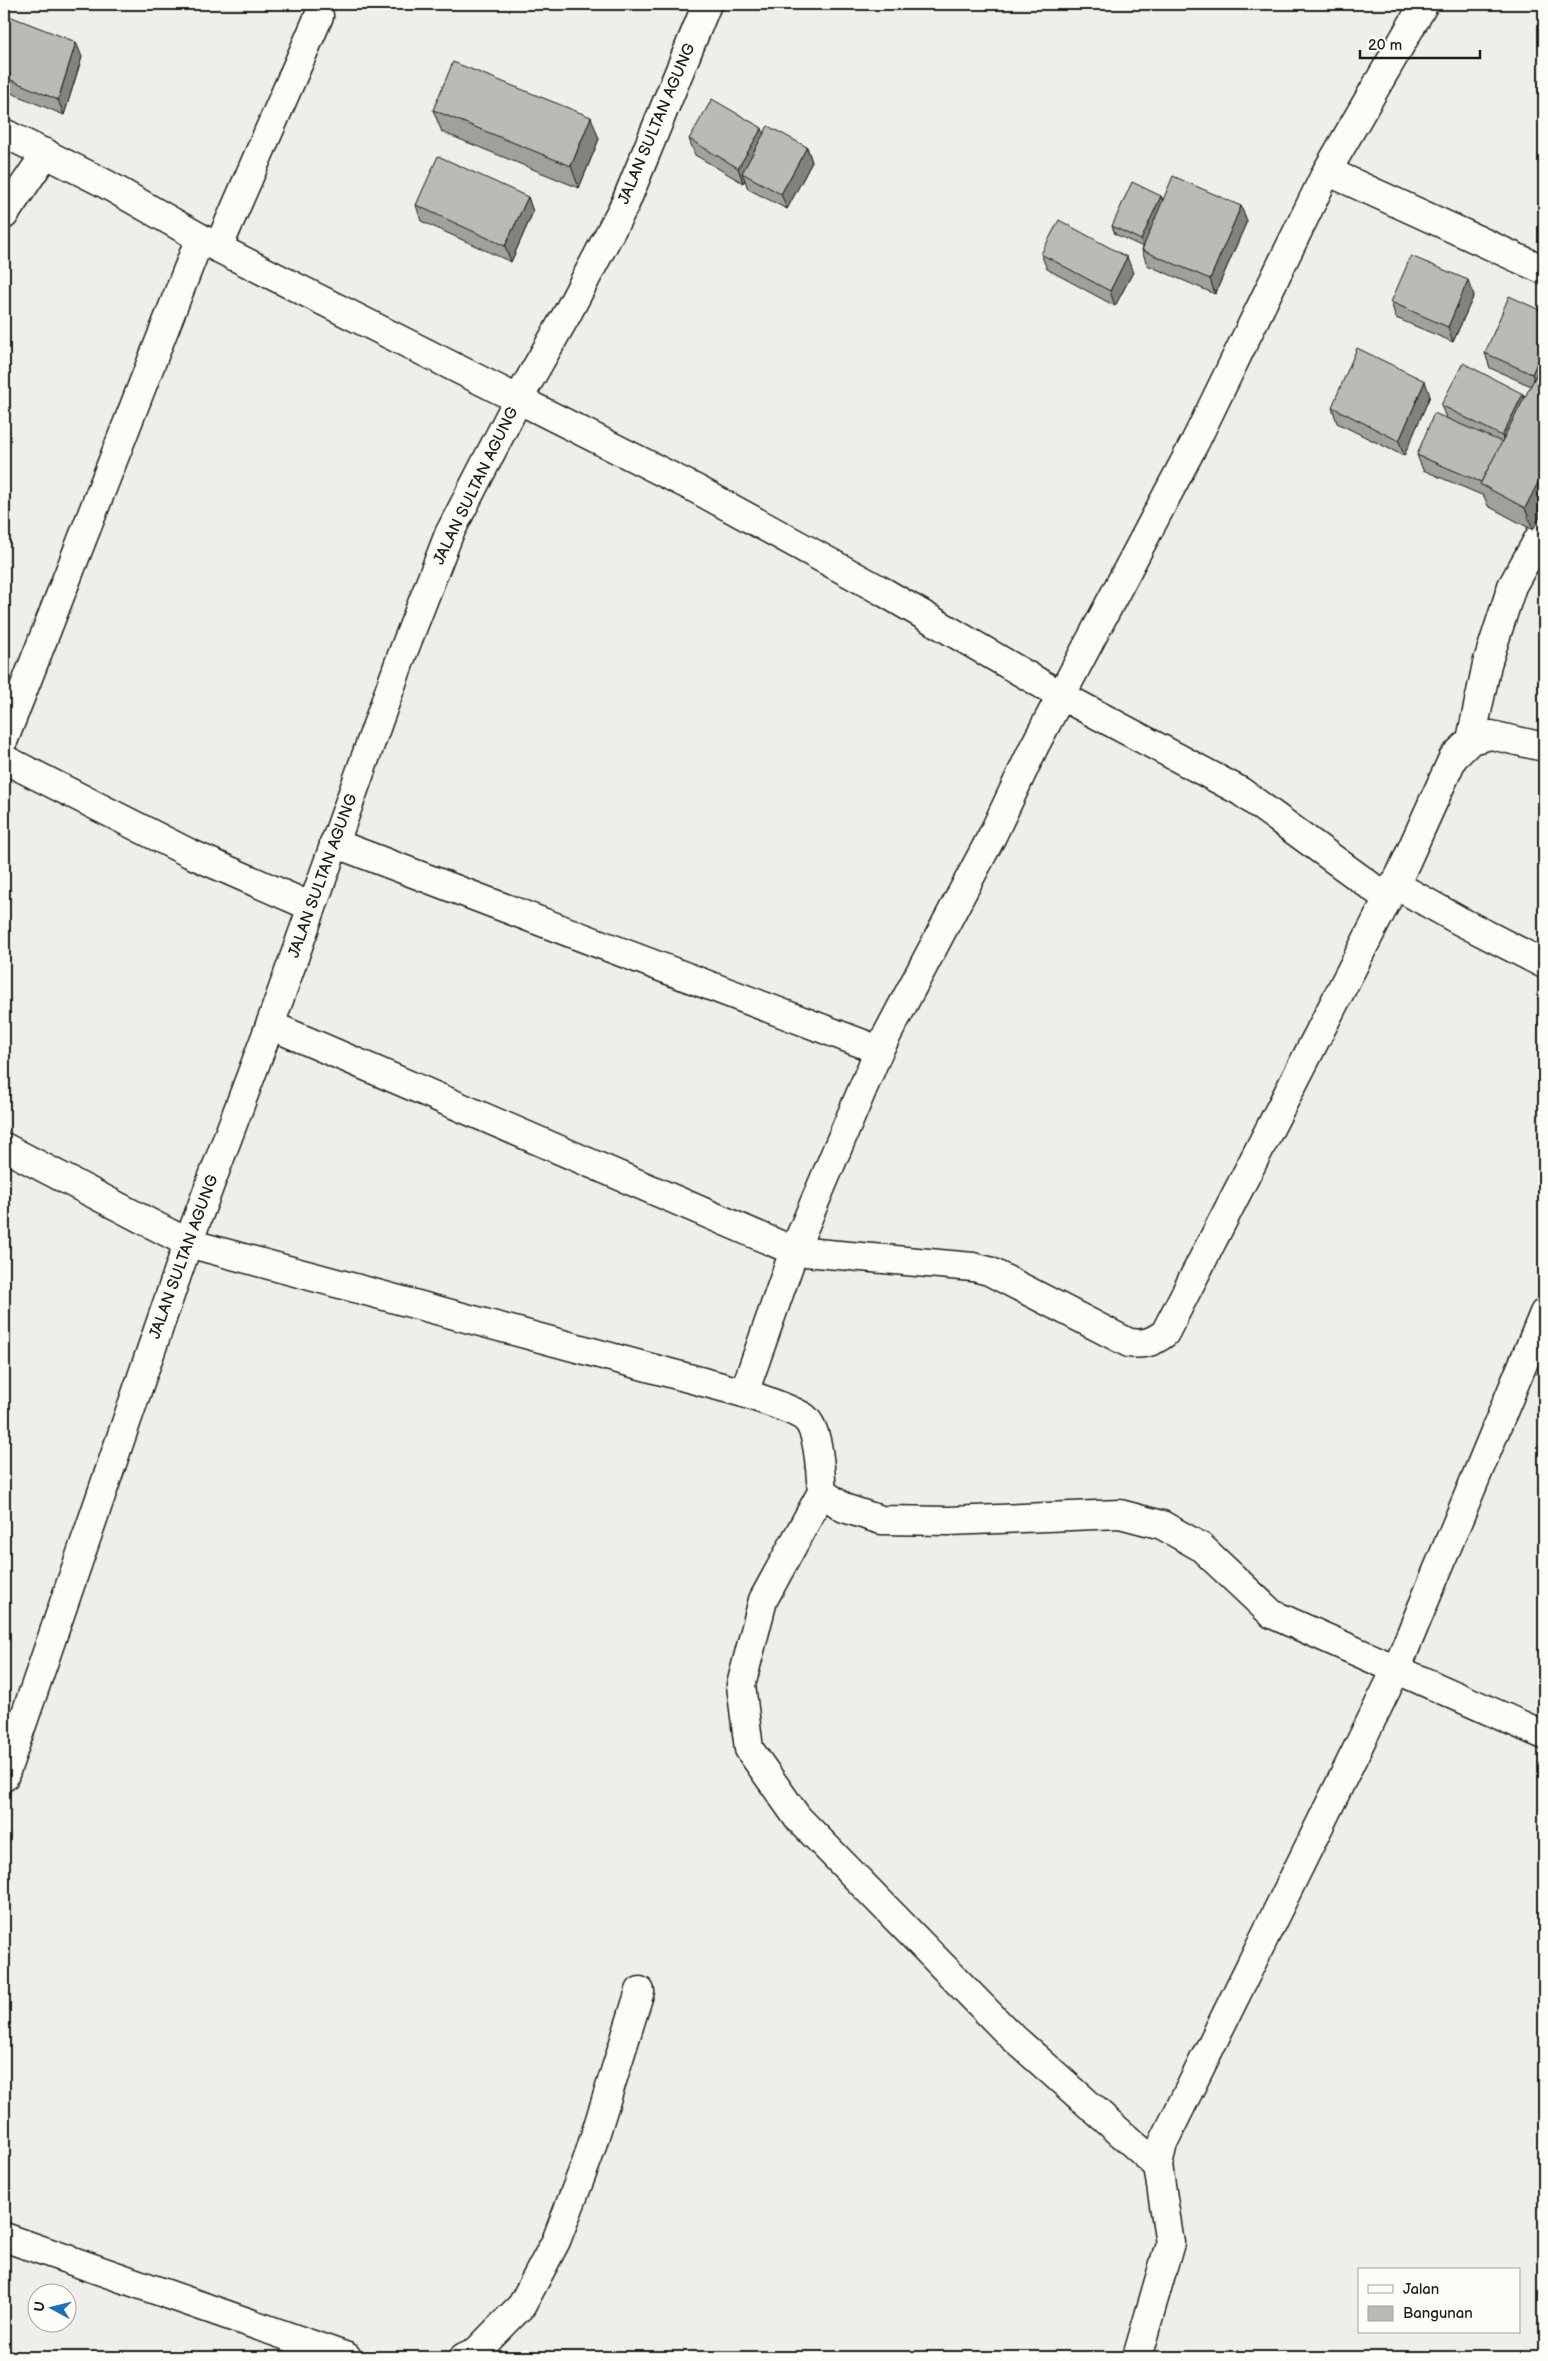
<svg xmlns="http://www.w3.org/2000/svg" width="1548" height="2361" font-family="'Balsamiq Sans',sans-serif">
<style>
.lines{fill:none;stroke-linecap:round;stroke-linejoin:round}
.minor-casing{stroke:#1c1c1c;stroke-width:31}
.minor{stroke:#fdfcf7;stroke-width:28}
.wall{fill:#a1a09d;stroke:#1c1c1c}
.shaded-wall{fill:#83827f;stroke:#1c1c1c}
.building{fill:#bbbab6;stroke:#1c1c1c}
.labels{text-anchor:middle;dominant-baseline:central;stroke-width:4.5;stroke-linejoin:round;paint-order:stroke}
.street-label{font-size:16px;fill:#1c1c1c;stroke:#fdfcf7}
</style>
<rect width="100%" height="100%" fill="#f0eeea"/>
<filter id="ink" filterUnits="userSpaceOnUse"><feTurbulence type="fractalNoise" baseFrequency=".02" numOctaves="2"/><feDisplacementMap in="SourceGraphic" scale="10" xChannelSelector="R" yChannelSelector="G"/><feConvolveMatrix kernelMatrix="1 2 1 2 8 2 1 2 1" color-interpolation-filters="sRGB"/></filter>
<g filter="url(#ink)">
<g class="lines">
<defs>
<g id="minor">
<polyline points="4,133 104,183 218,248 698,490 882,591 1062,696 1240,791 1387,898"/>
<polyline points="1327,171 1544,270"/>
<polyline points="4,215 46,153"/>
<polyline points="218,248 319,16"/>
<polyline points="4,739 200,238"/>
<polyline points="1471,740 1487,664 1512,586 1544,529"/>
<polyline points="4,759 189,853 312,907"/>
<polyline points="334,843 879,1050"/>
<polyline points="1394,884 1460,921 1544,964"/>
<path d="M270,1025L794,1251L973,1267L989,1271L1129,1343C1145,1345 1153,1342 1165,1333L1400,875L1453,758L1471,740L1491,735L1544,747"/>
<path d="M4,1147L188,1243L744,1393C758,1398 795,1410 805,1418C820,1431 820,1473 822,1492L844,1508L881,1520L949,1521L1120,1514L1162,1525L1201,1547L1272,1614L1544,1735"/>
<polyline points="744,1393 794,1251 879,1050 992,836 1034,747 1195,442 1327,171 1424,4"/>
<polyline points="822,1492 763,1600 741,1685 749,1749 797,1817 1007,2032 1158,2166"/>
<polyline points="4,1777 188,1243 270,1025 402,655 449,534 519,398 567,314 625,204 707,4"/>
<polyline points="4,2237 347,2357"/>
<polyline points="464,2357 477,2351 522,2305 556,2241 588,2158 640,1991"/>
<polyline points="1137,2357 1170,2243 1158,2166 1163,2143 1396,1670 1544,1313"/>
</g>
</defs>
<!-- minor casing -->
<use href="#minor" class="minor-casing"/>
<!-- minor -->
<use href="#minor" class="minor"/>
</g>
<!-- wall -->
<g class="wall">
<polygon points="4,14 82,57 64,115 4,90"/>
<polygon points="433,110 599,139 579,188 442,132"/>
<polygon points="764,134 807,147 812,162 787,209 748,189 745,180 743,183 695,155 689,139"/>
<polygon points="1161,196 1163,200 1241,206 1247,221 1215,294 1147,265 1142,250 1143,247 1115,234 1112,226"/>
<polygon points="528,197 533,212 511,262 421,221 416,205"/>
<polygon points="1041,254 1133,272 1115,306 1047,269"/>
<polygon points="1474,295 1453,342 1396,318 1391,302"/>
<polygon points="1544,312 1533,530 1488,506 1484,496 1423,470 1417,455 1446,418 1441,405 1523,394 1525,398 1531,386 1490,368 1485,353"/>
<polygon points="1430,396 1404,456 1337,423 1332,407"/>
</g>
<!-- shaded-wall -->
<g class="shaded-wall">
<polygon points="76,42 82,57 64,115 58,100"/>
<polygon points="591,117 599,139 579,188 571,166"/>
<polygon points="762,128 767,143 742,173 745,180 743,183 738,168"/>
<polygon points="807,147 812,162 787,209 781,194"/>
<polygon points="1161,196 1164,204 1144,247 1141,240"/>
<polygon points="528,197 533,212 511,262 505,246"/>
<polygon points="1241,206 1247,221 1215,294 1210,279"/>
<polygon points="1127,257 1133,272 1115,306 1110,291"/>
<polygon points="1468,280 1474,295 1453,342 1448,327"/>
<polygon points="1544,347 1544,374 1538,389 1532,374"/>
<polygon points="1425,381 1430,396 1404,456 1399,441"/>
<polygon points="1523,394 1529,409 1507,451 1502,436"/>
<polygon points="1544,471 1544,509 1533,530 1525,508"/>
</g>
<!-- building -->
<g class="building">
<polygon points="4,14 76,42 58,100 4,77"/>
<polygon points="453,62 591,117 571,166 433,110"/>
<polygon points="712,99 762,128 738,168 689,139"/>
<polygon points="768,126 807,147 781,194 742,173"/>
<polygon points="438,156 528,197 505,246 416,205"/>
<polygon points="1173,176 1241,206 1210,279 1142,250"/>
<polygon points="1132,182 1161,196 1141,240 1112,226"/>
<polygon points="1059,220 1127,257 1110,291 1041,254"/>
<polygon points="1411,256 1468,280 1448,327 1391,302"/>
<polygon points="1509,296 1544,312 1544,347 1532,374 1485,353"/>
<polygon points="1357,348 1425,381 1399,441 1332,407"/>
<polygon points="1544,360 1544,471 1525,508 1480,484"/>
<polygon points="1463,363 1523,394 1502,436 1441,405"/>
<polygon points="1434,413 1502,442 1481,482 1417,455"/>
</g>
</g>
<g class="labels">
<!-- street labels -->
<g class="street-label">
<text transform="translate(657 124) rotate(-67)">JALAN SULTAN AGUNG</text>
<text transform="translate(476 486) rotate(-64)">JALAN SULTAN AGUNG</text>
<text transform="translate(323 876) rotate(-70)">JALAN SULTAN AGUNG</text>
<text transform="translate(184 1257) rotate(-70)">JALAN SULTAN AGUNG</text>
</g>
</g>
<!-- margin -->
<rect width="1548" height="2361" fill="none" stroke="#fdfcf7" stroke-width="20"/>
<rect x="10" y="10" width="1528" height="2341" fill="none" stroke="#1c1c1c" stroke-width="2" filter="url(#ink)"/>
<!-- legend -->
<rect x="1358" y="2268" width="162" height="65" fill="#fdfcf7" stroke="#a3a29f"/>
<rect x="1368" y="2285" width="25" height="8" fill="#fdfcf7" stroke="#a3a29f"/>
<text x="1403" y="2294" font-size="15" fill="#1c1c1c">Jalan</text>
<rect x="1368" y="2306" width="25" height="15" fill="#bbbab6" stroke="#a3a29f"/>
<text x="1403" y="2318" font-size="15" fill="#1c1c1c">Bangunan</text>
<!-- north arrow -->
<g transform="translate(52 2308) rotate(277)"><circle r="24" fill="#fdfcf7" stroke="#a3a29f"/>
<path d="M0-4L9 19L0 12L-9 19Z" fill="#1f6fb2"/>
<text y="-8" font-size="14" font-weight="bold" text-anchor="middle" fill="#1c1c1c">U</text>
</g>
<!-- scale -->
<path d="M1360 50v8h120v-8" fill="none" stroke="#1c1c1c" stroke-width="2.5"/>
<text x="1368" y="50" font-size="15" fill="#1c1c1c" stroke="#fdfcf7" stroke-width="4" paint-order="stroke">20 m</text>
</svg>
